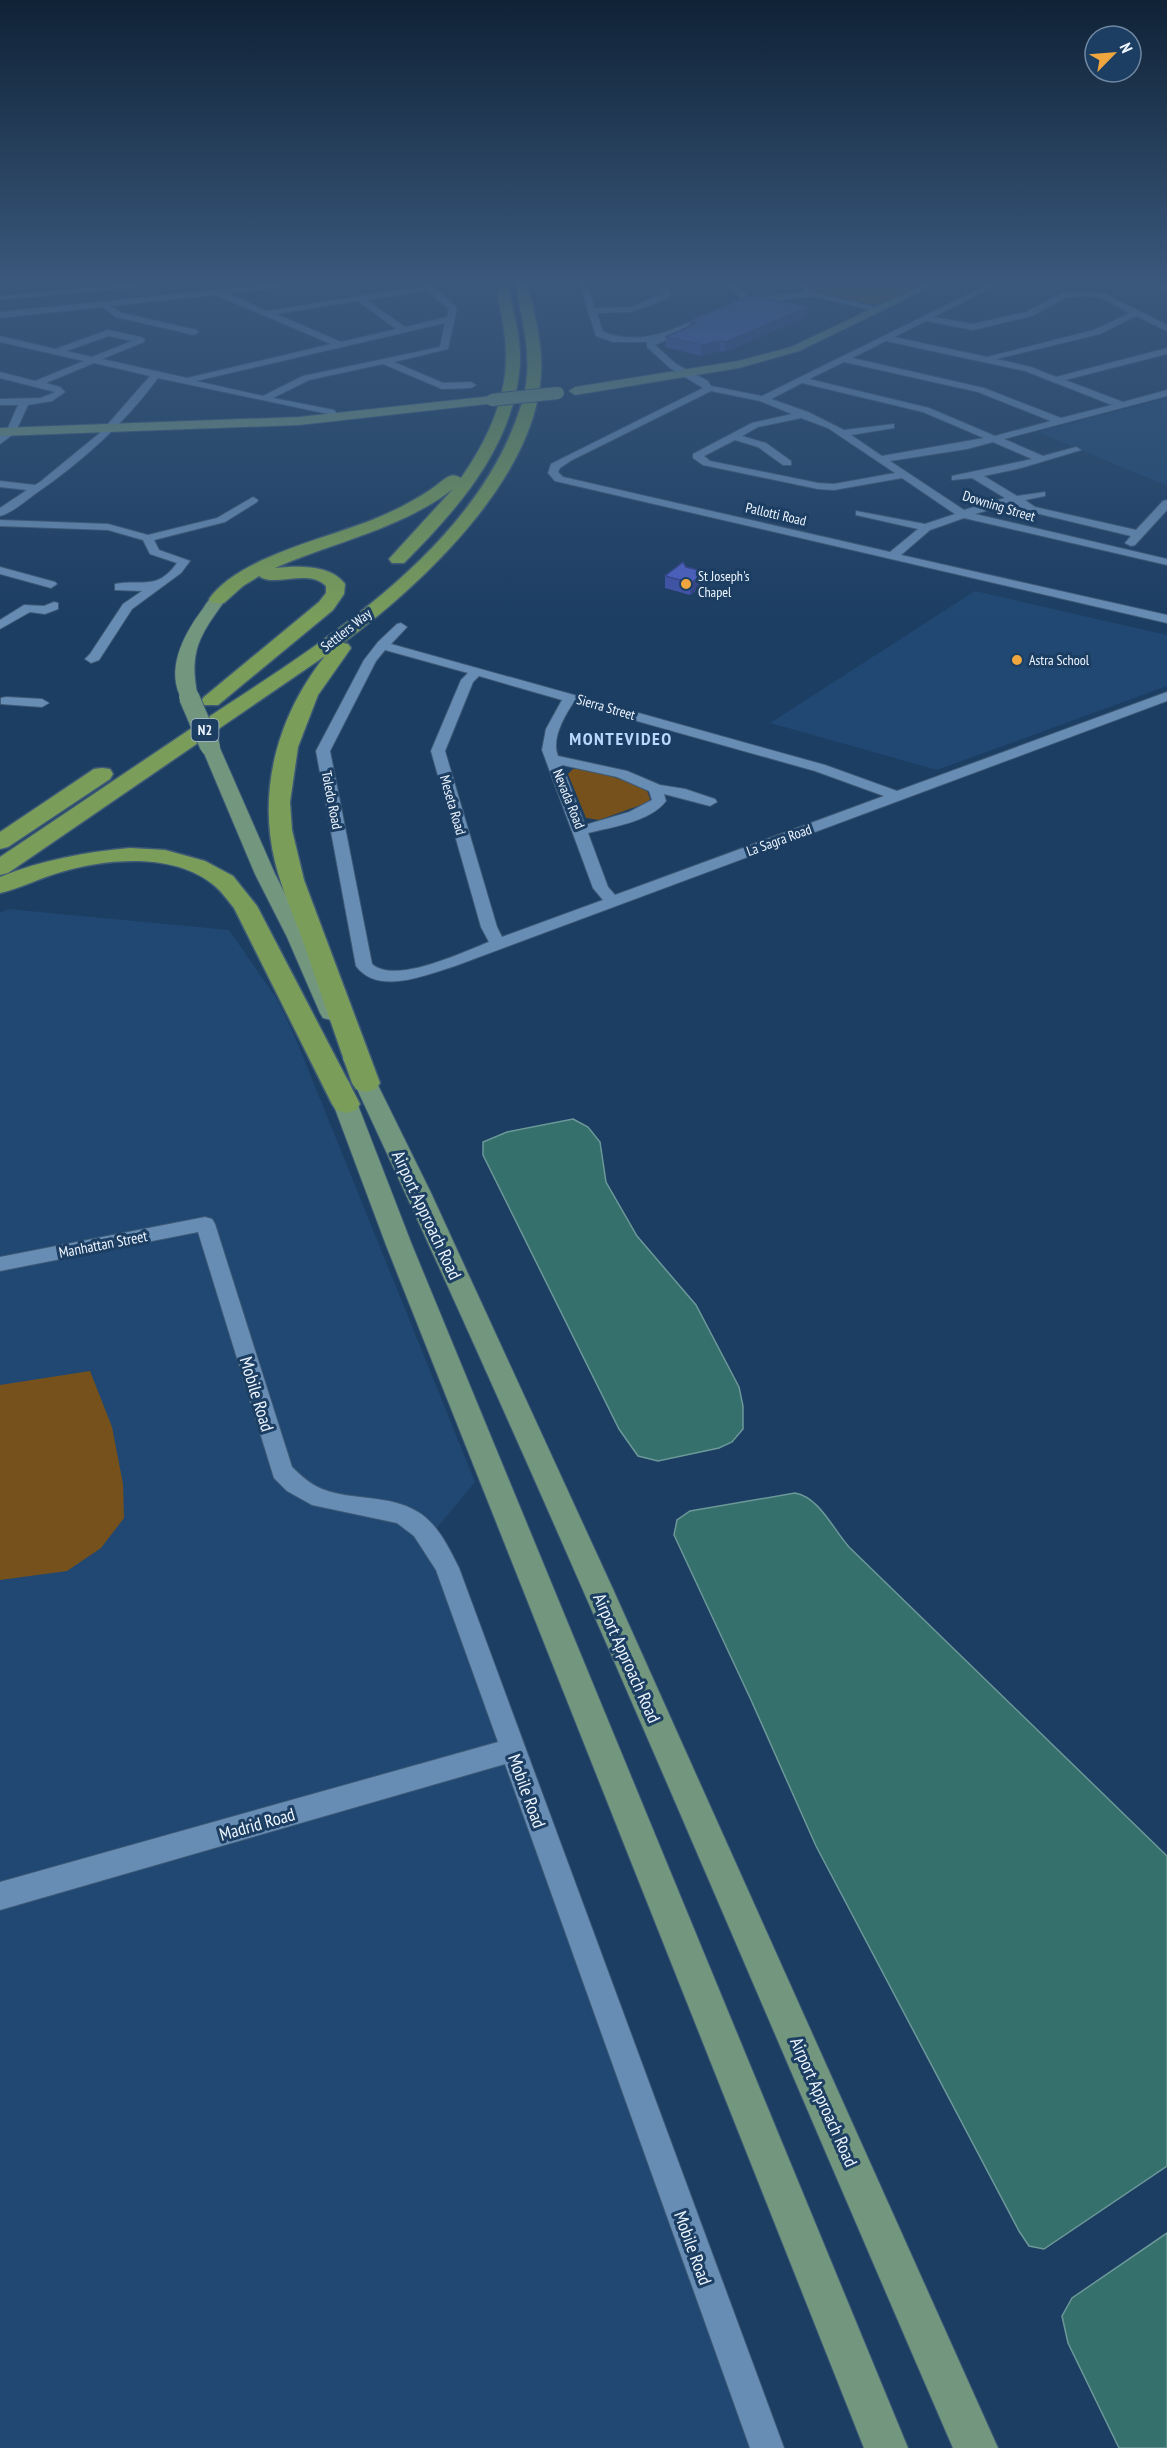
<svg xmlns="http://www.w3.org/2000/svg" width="1167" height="2448" font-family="'PT Sans Narrow',sans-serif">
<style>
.built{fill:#204872}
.green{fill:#77511c}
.water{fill:#35706d;stroke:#6c9899;stroke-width:1.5}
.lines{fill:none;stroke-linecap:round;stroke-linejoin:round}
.minor-casing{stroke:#3e5a76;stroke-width:2}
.major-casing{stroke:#3e5a76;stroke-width:2}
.highway-casing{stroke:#3e5a76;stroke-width:3}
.minor{fill:#688db5;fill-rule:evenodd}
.major{fill:#73977e;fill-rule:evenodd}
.highway{fill:#7a9e5a;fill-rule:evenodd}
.major-bridge-far1-casing{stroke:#3e5a76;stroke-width:14;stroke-linecap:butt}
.major-bridge-casing{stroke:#3e5a76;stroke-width:22;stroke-linecap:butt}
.major-bridge-far1{stroke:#73977e;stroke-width:12}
.major-bridge{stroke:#73977e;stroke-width:20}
.wall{fill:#4153a9}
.shaded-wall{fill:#354489}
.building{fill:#4c61c4;stroke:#354489;stroke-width:1.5}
.poi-dot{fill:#f0a63f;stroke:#1c3e62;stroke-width:2}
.labels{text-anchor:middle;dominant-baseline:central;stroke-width:6;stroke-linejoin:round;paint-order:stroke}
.far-street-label{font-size:14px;fill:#edf5ff;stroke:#1c3e62}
.far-poi-label{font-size:14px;fill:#edf5ff;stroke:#1c3e62;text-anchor:start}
.shield{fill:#1c3e62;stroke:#aebed0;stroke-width:1.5}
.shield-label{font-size:14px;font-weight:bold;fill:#edf5ff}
.street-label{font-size:15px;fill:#edf5ff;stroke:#1c3e62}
.far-district-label{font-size:18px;font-weight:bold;letter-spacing:1.5px;fill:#b9d9fc;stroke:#1c3e62}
.near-street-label{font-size:18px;fill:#edf5ff;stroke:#1c3e62}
</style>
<rect width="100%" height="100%" fill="#1c3e62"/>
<!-- built -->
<g class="built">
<polygon points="1167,398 1167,486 1038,432"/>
<polygon points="975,591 1167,635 1167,686 937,770 770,723"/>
<polygon points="8,909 229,930 277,999 295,1037 475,1482 430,1536 763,2448 0,2448 0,913"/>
</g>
<!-- green -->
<g class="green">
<polygon points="803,282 928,282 884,302 873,304 818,294"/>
<polygon points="585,768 641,786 646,788 650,799 649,802 599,820 586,818 568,774 573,769"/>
<polygon points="90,1371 112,1427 123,1484 124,1518 101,1548 67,1571 0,1580 0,1385"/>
</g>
<!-- water -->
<g class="water">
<polygon points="573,1119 588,1127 600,1142 606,1182 637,1236 696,1305 739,1387 743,1406 743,1429 732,1442 719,1448 658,1461 638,1456 619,1429 483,1155 483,1142 507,1132"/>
<path d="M795,1493C819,1497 833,1529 849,1547L1167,1856V2166L1044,2249L1029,2246L1019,2231L816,1846L751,1700L674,1535L677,1520L690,1511Z"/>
<polygon points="1167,2233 1167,2448 1119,2448 1068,2343 1062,2316 1072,2298"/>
</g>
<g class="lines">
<defs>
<g id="minor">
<polygon points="148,282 173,282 169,284 0,300 0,296"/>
<path d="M293,282H315L311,284L227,293L267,311L422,286L421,282H429L457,308L448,349L394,362L443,383L471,382L476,385L471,388L442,389L383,364L309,380L273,398L334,410L341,418L336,421L328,414L158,378C124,424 82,462 35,494C24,502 12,513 0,516V508L27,490L0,487V481L35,485L40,482L101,432L150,376L94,363L46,383L60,387L65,392L52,401L28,405L15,433L0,444V436L7,430L18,405H0V399L41,398L55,392L0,378V372L35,381L84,361L0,342V336L55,349L108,330L141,337L145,340L144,342L102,359L187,378L331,344L216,295L111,306L122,313L197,330L198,332L194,335L116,317L102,307L0,318V312ZM427,291L449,309L447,317L405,327L367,300ZM358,301L396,329L341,342L276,314ZM445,323L440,347L303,376L263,396L196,381ZM109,336L132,341L92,357L66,351Z"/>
<path d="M579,282H587L595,308L630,307L663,294L654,282H662L672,293L669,298L631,312L597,313L603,332C643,347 673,329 710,313H716V317L655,345L676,364L708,381L711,386L762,396L993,282H1002L934,317L973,324L1026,312L1062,293L1088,292L1106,294L1167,325V331L1136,316L1100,334L996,359L1031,367L1056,377L1167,348V354L1065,380L1123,402L1167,390V396L1004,439L1043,456L1076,447L1081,450L1021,468L984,476L1017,496L1045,492V496L1025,500L1035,507L1136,530L1163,501L1167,500V510L1135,545L1131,546L1125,543L1131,536L1027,511L1013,503L975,514L1167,559V565L964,518L930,530L901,555L1167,615V623L555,481L548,473L551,464L703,388L670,368L647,347V342H613L596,336ZM1088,296L1101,298L1130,313L1094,330L987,357L894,337L926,321L973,330L1032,316L1067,297ZM886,341L1025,371L1112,405L1061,418L984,388L852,358ZM844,362L978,392L1051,421L995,436L929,408L809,379ZM802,383L923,412L984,438L882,456L851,435L894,428V424L844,430L808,412L771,399ZM711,391L760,401L792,414L752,423L693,454V458L703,465L818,489L834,490L902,478L955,514L925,524L856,511V515L918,529L890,552L576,480L563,477L558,472L560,468L572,460ZM801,418L828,428L895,473L834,484L818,483L710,461L704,456L735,440L758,447L783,465H791V461L766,443L742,436L758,427ZM993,442L1032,459L952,476V480L972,478L1005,498L964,510L890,461L967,449Z"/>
<polygon points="725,282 733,282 750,299 806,292 799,286 803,284 819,294 883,309 879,312 811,296 743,305 739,302 742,300"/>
<polygon points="1150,282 1160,282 1167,285 1167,290"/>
<path d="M253,497L258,500L257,502L225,522L154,540L159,550L190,561L181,573L132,609L99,660L91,663L85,659L90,654L123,604L142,591L115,590V584C142,579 157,591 177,563L150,554L143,540L108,530L0,526V520L108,524L148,535L217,518Z"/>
<polygon points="0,567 55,582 57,584 51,588 0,574"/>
<polygon points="54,602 58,603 58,609 45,614 30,612 0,629 0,620 24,605 44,606"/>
<path d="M401,623L407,627L391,644L825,765L897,791L1167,692V701L455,966C426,975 378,996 356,966L316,751L364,660L378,642L397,624ZM385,650L468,673L461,680L431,751L481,927L489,942C463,952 395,985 372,964L330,751L376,661ZM479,676L562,700L546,729L542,750L593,888L603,900L502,937L497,927L445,751L473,682ZM573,703L815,771L884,796L615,895L608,887L588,833C612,827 650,822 666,801L664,794L710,806L717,802L715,799L685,789L660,785L627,771L558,756C551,739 564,717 573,703ZM562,765L617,777L649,791L652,800L629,812L585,825Z"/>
<polygon points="6,697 42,699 49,703 42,707 1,704 1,698"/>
<path d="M205,1217L212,1219L215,1224L292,1467C301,1476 310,1484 322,1489C352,1501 389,1494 418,1512C437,1523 449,1548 459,1568L784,2448H750L505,1764L0,1910V1882L498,1742L436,1570L414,1536L397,1523L312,1505L287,1491L274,1478L198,1232L0,1271V1257Z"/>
</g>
<g id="major">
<polygon points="928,282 941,282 799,351 739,368 575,395 569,391 575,387 738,361 791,347"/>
<polygon points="492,396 496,397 498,400 496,403 299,425 0,436 0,428 299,417"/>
<path d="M218,594L226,599C200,635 188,651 198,697L195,701H183C164,671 184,634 202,610C207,603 210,596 218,594Z"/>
<polygon points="210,741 216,742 219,746 275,874 307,937 342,1013 339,1018 331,1020 323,1018 320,1013 287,937 255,874 201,746 204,742"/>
<path d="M354,1052L362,1054L365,1059L431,1193L612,1587L998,2448H953C752,1984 558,1517 343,1059L346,1054Z"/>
<polygon points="337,1075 345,1077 349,1082 412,1245 908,2448 864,2448 386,1245 325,1082 329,1077"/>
</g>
<g id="highway">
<path d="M515,282H527C535,316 545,351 540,385C528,485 420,586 343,643L348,644L351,648L318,695L298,747L290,802L292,830L304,880L380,1083L376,1089L366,1092L356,1089L352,1083C336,1037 320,991 304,944C294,917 282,890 275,862C257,788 279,714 325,656L8,873L0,875V857C64,814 128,771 192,728C316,646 480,550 523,399C534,361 522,319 515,282Z"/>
<path d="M503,286L509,290C514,314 521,339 520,363C515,444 459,508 404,563H392L389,559L453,489C401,529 334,542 275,568C297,566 330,564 345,584L344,594L333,610L218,705H204L201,701L204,697L319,602L326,593V586C308,568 274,588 259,576L243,586L224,603H212L209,599C237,558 327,538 372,520C392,512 412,502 430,490C436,486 442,480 448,477C453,474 457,476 461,478C486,443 507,399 506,354C506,332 500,311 497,290Z"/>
<polygon points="102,768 110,769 113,774 110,779 8,847 0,849 0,832 94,769"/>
<path d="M130,848L165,850L205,861L233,876L257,906L360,1104L356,1110L346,1113L336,1110L332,1104L234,908C228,901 223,893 216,887C177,852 107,858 61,872C40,878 21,888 0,893V877C42,860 85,852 130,848Z"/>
</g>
</defs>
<!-- minor casing -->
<use href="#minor" class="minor-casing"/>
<!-- major casing -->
<use href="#major" class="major-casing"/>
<!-- highway casing -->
<use href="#highway" class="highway-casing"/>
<!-- minor -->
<use href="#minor" class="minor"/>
<!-- major -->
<use href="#major" class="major"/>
<!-- highway -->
<use href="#highway" class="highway"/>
<defs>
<polyline id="major-bridge-far1" points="492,400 558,393"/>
<polyline id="major-bridge" points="189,697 210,746"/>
</defs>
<!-- major-bridge-far1 casing -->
<use href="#major-bridge-far1" class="major-bridge-far1-casing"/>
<!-- major-bridge casing -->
<use href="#major-bridge" class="major-bridge-casing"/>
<!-- major-bridge-far1 -->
<use href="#major-bridge-far1" class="major-bridge-far1"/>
<!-- major-bridge -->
<use href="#major-bridge" class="major-bridge"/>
</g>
<!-- wall -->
<g class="wall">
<polygon points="807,307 806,317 725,352 720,351 701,356 665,347 666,337 689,327 689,321"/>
<polygon points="686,567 706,572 705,584 690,595 665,588 665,576"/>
</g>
<!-- shaded-wall -->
<g class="shaded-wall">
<polygon points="807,307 806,317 725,352 726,342"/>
<polygon points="720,341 720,351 701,356 702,345"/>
<polygon points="706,572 705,584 690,595 691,583"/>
</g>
<!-- building -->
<g class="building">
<polygon points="753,296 807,307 726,342 720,341 702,345 666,337 697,323 689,321 746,297"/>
<polygon points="683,562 686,567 706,572 691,583 665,576"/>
</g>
<!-- sky -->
<linearGradient id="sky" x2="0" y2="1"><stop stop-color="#0f2236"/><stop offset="0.45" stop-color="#3a587c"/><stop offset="1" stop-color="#3a587c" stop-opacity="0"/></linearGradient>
<rect width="1167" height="624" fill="url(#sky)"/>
<!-- markers -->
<g class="poi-dot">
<circle cx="686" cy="584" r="6"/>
<circle cx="1017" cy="660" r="6"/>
</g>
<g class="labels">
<!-- far-street labels -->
<g class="far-street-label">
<text transform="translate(999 506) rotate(17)">Downing Street</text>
<text transform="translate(776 514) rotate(13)">Pallotti Road</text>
<text transform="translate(346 630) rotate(-38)">Settlers Way</text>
<text transform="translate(606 707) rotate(16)">Sierra Street</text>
<text transform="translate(569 799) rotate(68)">Nevada Road</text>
<text transform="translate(332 800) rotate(79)">Toledo Road</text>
<text transform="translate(453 805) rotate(74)">Meseta Road</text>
<text transform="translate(779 840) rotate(-20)">La Sagra Road</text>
</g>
<!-- far-poi labels -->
<g class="far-poi-label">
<text x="698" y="576">St Joseph's<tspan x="698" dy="16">Chapel</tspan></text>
<text x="1029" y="660">Astra School</text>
</g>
<!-- shield labels -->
<rect class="shield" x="191.5" y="719" width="27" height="22" rx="4.5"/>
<g class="shield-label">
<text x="205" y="730">N2</text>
</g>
<!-- street labels -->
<g class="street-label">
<text transform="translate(103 1244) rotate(-11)">Manhattan Street</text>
</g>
<!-- far-district labels -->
<g class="far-district-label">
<text x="621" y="738">MONTEVIDEO</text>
</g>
<!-- near-street labels -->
<g class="near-street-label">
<text transform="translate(427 1215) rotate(65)">Airport Approach Road</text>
<text transform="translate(257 1394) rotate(73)">Mobile Road</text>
<text transform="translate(627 1658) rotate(66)">Airport Approach Road</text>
<text transform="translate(527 1791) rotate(70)">Mobile Road</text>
<text transform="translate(257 1824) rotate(-16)">Madrid Road</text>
<text transform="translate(824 2102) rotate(66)">Airport Approach Road</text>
<text transform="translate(693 2248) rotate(70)">Mobile Road</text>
</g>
</g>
<!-- north arrow -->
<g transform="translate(1113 54) rotate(65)"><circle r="28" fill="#1c3e62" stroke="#7087a1" stroke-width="1.5"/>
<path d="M0-4.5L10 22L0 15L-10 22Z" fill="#f0a63f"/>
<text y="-9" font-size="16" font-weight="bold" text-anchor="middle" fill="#edf5ff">N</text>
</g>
</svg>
